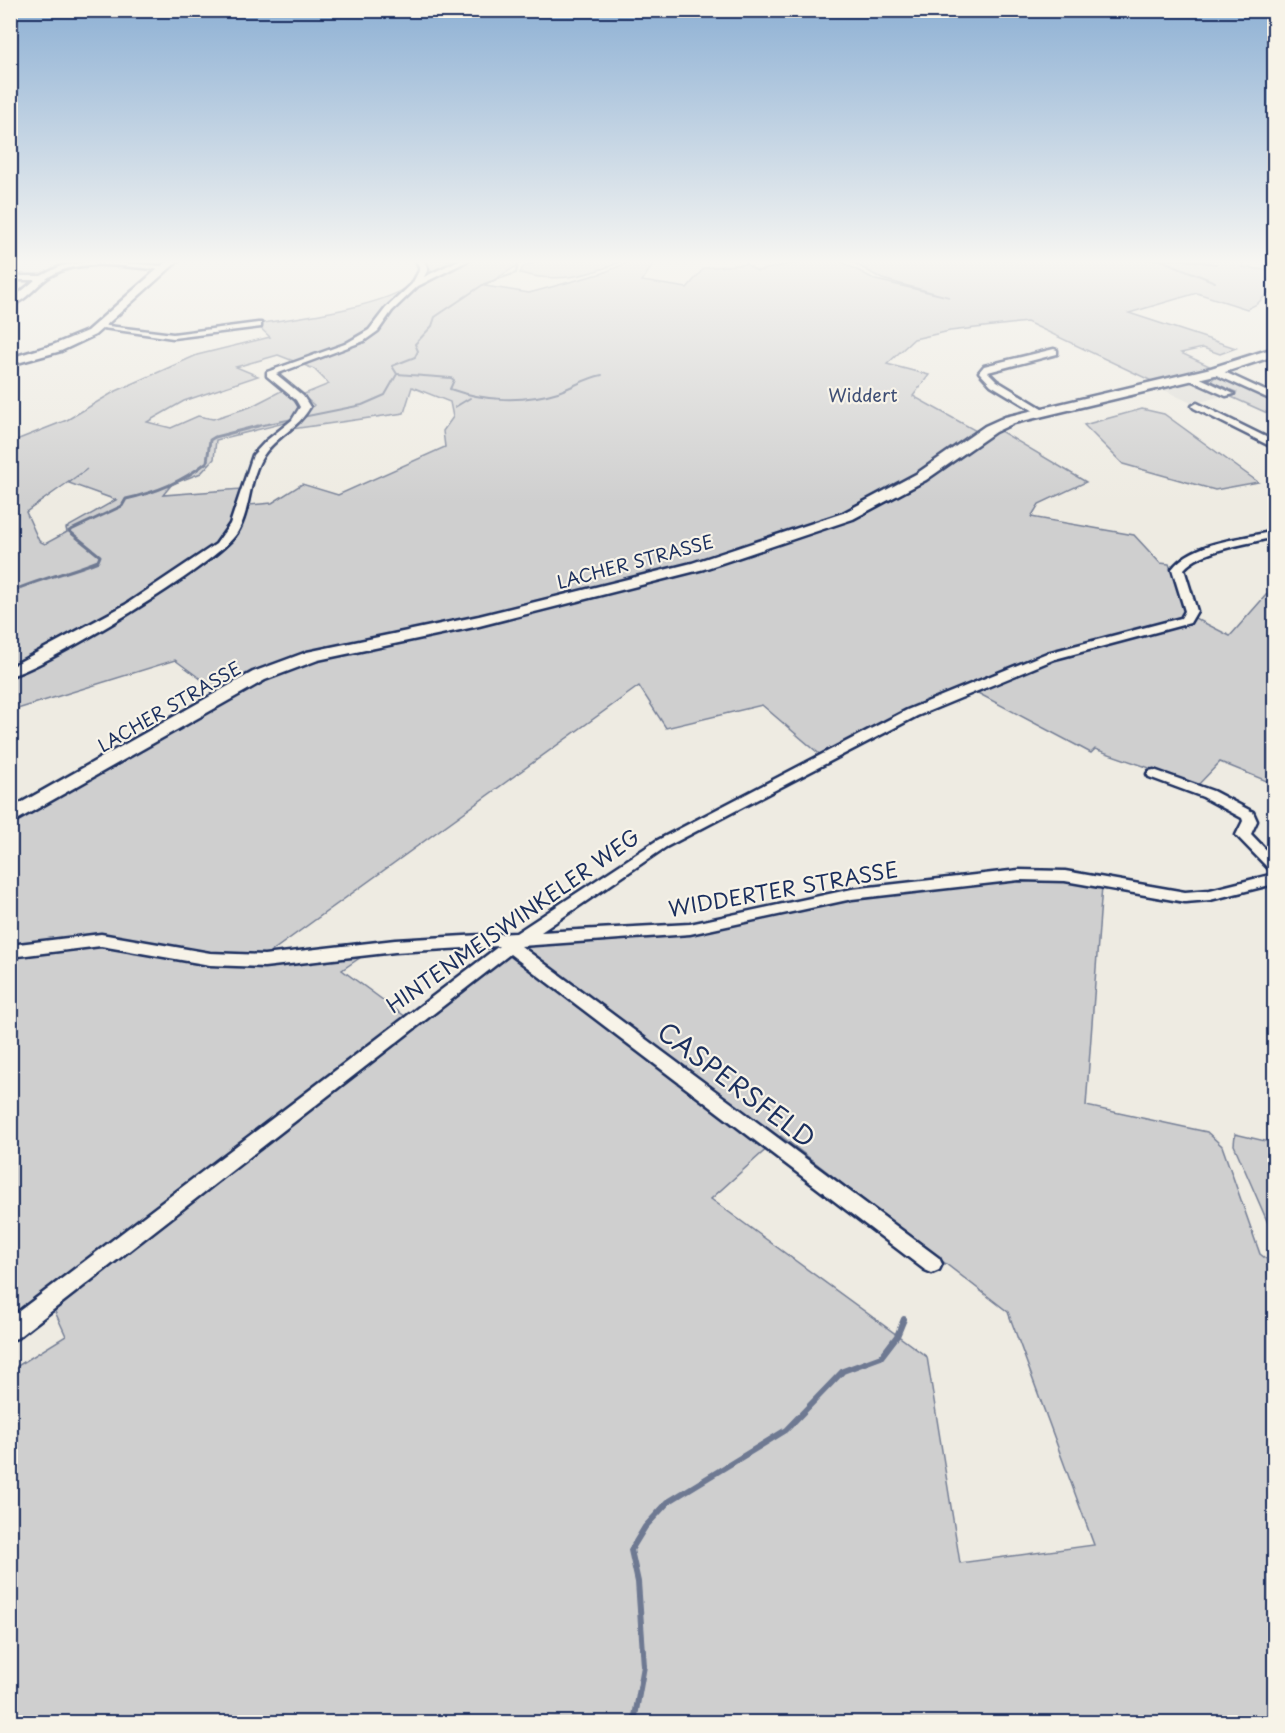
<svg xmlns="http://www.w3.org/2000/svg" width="1285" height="1733" font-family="'Playpen Sans',sans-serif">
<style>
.built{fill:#deddd8}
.green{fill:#cfcfcf;stroke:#757f96;stroke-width:1.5;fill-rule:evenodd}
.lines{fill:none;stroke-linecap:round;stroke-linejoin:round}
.stream-far2{stroke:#6e7992;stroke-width:2}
.stream-far1{stroke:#6e7992;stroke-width:3}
.stream{stroke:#6e7992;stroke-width:6}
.street-casing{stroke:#1b2f5e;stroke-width:5}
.secondary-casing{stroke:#1b2f5e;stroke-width:5}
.street{fill:#f7f3e8;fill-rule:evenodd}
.secondary{fill:#f7f3e8;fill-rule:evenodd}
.labels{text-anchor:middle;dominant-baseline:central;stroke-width:4.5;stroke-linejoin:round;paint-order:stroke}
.far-park-label{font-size:18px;fill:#3f4f75;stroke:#f7f3e8}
.far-street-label{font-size:18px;fill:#1b2f5e;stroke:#f7f3e8}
.street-label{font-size:21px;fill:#1b2f5e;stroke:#f7f3e8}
.near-street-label{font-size:26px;fill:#1b2f5e;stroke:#f7f3e8}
</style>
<rect width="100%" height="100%" fill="#eeebe2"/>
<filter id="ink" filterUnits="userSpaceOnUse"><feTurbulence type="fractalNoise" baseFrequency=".0167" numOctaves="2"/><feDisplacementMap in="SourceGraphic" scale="12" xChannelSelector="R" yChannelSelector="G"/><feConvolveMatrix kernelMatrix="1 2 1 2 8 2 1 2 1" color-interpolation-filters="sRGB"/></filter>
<g filter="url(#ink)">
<!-- built -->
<polygon class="built" points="1196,380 1229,394 1193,404 1160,388"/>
<!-- green -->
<g class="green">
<path d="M425,260H526L485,286L529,293L603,273L633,260H656L642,281L687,288L704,268L746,264L757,271L811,260H838L876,280L949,297L882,279L849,260H1244L1243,267L1274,271V287L1257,304L1247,309L1197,293L1129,313L1236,348L1220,354L1203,348L1181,353L1216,369L1158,384L1027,322L950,331L914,339L887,364L929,375L913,396L980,433L859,510L696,564L477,619L302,655L221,694L175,660L11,711V442L67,420L114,392L197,355L270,337L256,324C293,318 381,308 410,285C417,279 422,265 425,260ZM278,355L314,369L329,384L302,395L314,405L292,429L404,413L412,387L450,402L453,417L443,431L445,447L338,495L302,484L272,503L238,506L241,489L163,495L172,484L201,473L214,459L216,440L297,420L299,407L285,389L250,407L213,419L198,416L171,428L147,422L184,401L258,376L236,367ZM87,469L69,483L116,500L66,528L67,532L45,544L39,541L26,512Z"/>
<path d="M542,260H625C590,275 558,284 520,273L523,267Z"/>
<polygon points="1219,373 1227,377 1223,379 1227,378 1274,399 1274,416 1227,395 1236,392 1210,382 1214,378 1210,377 1209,382 1204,383 1196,380"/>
<polygon points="1142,409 1164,414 1258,482 1215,490 1123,464 1084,425"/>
<polygon points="997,429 1086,482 1039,504 1031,517 1134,535 1160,563 1169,564 1187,614 1184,617 1069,647 945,696 823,757 762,705 666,728 639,686 265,956 233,957 120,937 11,947 11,821 204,711 291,665 701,568 865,512"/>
<polygon points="1274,586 1274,784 1220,762 1198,785 1095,749 1091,753 974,691 1059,656 1174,627 1195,618 1230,636"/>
<path d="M1017,877L1055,878L1102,886L1086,1106L1207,1132L1222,1146L1260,1254L1274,1265V1722H11L10,1442L18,1437L11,1419V1370L66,1336L52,1305L514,950L529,942L694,931L835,901ZM781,1136L1008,1312L1094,1545L960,1563L927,1357L711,1199Z"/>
<polygon points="105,945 215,964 367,953 342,970 406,1017 11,1325 11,955"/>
<polygon points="1235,1134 1274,1143 1274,1237 1234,1145"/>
</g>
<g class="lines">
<!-- stream-far2 -->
<g class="stream-far2">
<polyline points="947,260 952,261"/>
<polyline points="1161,260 1215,282"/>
<polyline points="1183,260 1216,264"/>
<path d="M397,374L451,378L454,380L450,389C484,401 523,403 558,392C573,387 586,378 602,375"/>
<polyline points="455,407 470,398"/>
<polyline points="253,427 362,405 385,395 397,374 392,366 415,357 418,351 415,344 432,326 435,317 484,284 516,273 518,264 528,260"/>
</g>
<!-- stream-far1 -->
<path class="stream-far1" d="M10,592C38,579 69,573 98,561L100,556L69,531L122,506L126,499C157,492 182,482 207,462L210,440L215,437L258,426"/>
<!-- stream -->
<polyline class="stream" points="634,1722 644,1666 638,1582 631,1550 645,1527 668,1502 786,1430 843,1371 881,1357 897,1336 904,1319"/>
<defs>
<g id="street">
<path d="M416,260H424L428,269L424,277L459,260H469L418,286L392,311L378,331L364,341L276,374L303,396L310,407C298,429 276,436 263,456C248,479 251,510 237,533C218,564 48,666 10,676V667L125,605L216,544L230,524L253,455L266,441L292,420L300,407L296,400L267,376V372L345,344L369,330L386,308L412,284L420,269Z"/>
<path d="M92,261L164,266L168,268L164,270C130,268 83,257 52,275C36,284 28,300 10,306V301L35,280H10V276H41L61,266Z"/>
<polygon points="258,323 261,323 261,327 173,338 96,327 100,325 173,334"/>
<polygon points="1054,349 1057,350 1057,354 988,372 997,381 1045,410 1045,414 1039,414 991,385 979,372 984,366"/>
<polygon points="1212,369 1218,369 1274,395 1274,401 1212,373"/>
<polygon points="1188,375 1194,375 1234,394 1226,396 1188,379"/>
<polygon points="1197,403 1274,441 1274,448 1194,408 1192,406"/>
<path d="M1274,531V537C1249,544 1201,549 1184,569L1197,611L1190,623L1055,659L917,716L666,847L541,932L690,924L852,889L1019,870L1065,871L1185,892L1210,890L1274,874V884L1210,900L1185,902L1065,881L1019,880L852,899L690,934L521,946L939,1258L942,1264L939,1270L932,1273L925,1270L510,954L17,1338L10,1340V1318L499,946L395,952L264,967L210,965L101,946L10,957V945L101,934L210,953L264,955L395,940L516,933L656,841L907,710L1047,653L1181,618L1185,611L1172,569C1193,541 1243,539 1274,531Z"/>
<polygon points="1154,770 1213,791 1253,812 1257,821 1251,834 1274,858 1274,871 1269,869 1236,835 1243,821 1242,818 1203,797 1149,777 1147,774 1149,771"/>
</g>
<g id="secondary">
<polygon points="168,260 179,260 95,335 61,351 10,365 10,358 53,345 87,331"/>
<polygon points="1274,348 1274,356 1219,374 1014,423 995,432 926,480 853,519 704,569 479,626 318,660 265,680 10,824 10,809 253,672 307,652 479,616 692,563 843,513 916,474 985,426 1005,417 1211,368"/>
</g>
</defs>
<!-- street casing -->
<use href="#street" class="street-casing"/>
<!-- secondary casing -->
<use href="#secondary" class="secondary-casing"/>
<!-- street -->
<use href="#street" class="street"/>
<!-- secondary -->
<use href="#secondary" class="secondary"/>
</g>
</g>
<!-- sky -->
<linearGradient id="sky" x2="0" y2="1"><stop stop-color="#8db0d4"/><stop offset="0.52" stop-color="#f7f6f2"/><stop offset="1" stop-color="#f7f6f2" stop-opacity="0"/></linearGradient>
<rect width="1285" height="503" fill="url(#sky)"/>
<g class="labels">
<!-- far-park labels -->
<g class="far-park-label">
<text x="863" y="394">Widdert</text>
</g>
<!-- far-street labels -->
<g class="far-street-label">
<text transform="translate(635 561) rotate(-15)">LACHER STRASSE</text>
<text transform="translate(169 706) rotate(-30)">LACHER STRASSE</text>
</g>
<!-- street labels -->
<g class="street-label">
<text transform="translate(783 888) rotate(-10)">WIDDERTER STRASSE</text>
<text transform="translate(512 920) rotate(-35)">HINTENMEISWINKELER WEG</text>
</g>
<!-- near-street labels -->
<g class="near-street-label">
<text transform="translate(737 1084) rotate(37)">CASPERSFELD</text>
</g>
</g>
<!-- margin -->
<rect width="1285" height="1733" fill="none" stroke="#f7f3e8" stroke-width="36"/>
<rect x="18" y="18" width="1249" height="1697" fill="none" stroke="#1b2f5e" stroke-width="2" filter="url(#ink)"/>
</svg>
